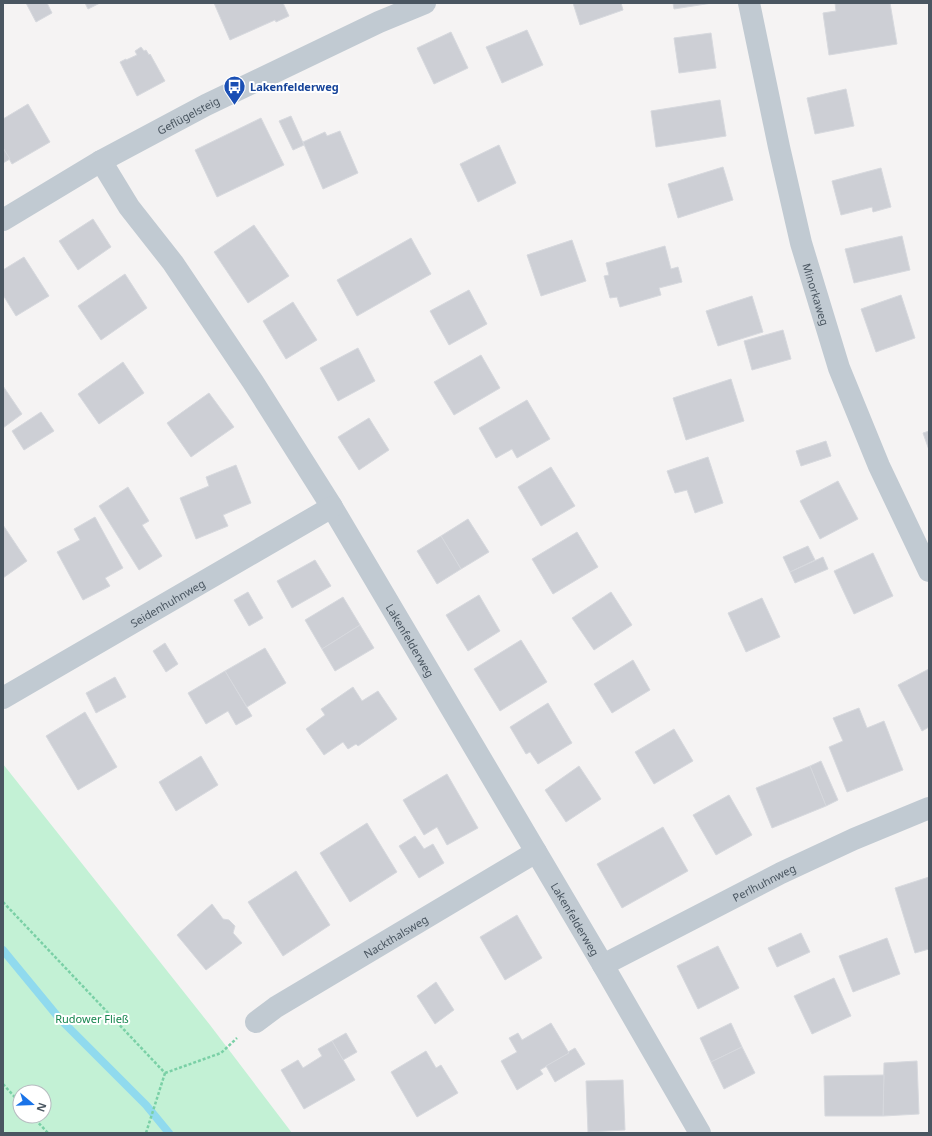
<svg xmlns="http://www.w3.org/2000/svg" width="932" height="1136" font-family="'Noto Sans',sans-serif">
<style>
.green{fill:#c3f1d5;fill-rule:evenodd}
.lines{fill:none;stroke-linecap:round;stroke-linejoin:round}
.stream{stroke:#90daee;stroke-width:8}
.building{fill:#cdcfd5;stroke:#d7d9de}
.path{stroke:#7ad0a6;stroke-width:2.5;stroke-dasharray:3 2;stroke-linecap:butt}
.street{stroke:#c1cad2;stroke-width:22}
.labels{text-anchor:middle;dominant-baseline:central;stroke-width:4;stroke-linejoin:round;paint-order:stroke}
.transit-label{font-size:11px;font-weight:bold;fill:#164399;stroke:#fff;text-anchor:start}
.street-label{font-size:11px;fill:#4a5661;stroke:#fff}
.park-label{font-size:11px;fill:#17864f;stroke:#fff}
</style>
<rect width="100%" height="100%" fill="#f5f3f3"/>
<!-- green -->
<path class="green" d="M3,764L210,1025L292,1133H3ZM20,1092H44V1116H20Z"/>
<g class="lines">
<!-- stream -->
<polyline class="stream" points="3,950 59,1018 146,1105 169,1133"/>
</g>
<!-- building -->
<g class="building">
<polygon points="26,3 47,3 52,13 36,22"/>
<polygon points="85,3 100,3 88,9"/>
<polygon points="214,3 283,3 289,16 276,22 275,20 230,40"/>
<polygon points="573,3 621,3 623,10 580,25"/>
<polygon points="673,3 712,3 674,9"/>
<polygon points="835,3 890,3 897,44 829,55 823,13 836,11"/>
<polygon points="527,30 543,65 502,83 486,47"/>
<polygon points="451,32 468,68 434,84 417,48"/>
<polygon points="711,33 716,68 679,73 674,38"/>
<polygon points="141,47 144,51 146,50 149,55 150,54 165,81 137,96 120,62 126,59 126,60 137,55 135,51"/>
<polygon points="846,89 854,126 815,134 807,98"/>
<polygon points="720,100 726,136 656,147 651,111"/>
<polygon points="28,104 50,142 12,164 3,148 3,119"/>
<polygon points="291,116 304,145 293,150 279,121"/>
<polygon points="261,118 284,165 217,197 195,150"/>
<polygon points="340,131 358,173 323,189 303,142 325,132 327,136"/>
<polygon points="499,145 516,183 478,202 460,164"/>
<polygon points="3,148 10,159 3,163"/>
<polygon points="723,167 733,200 678,218 668,184"/>
<polygon points="881,168 891,207 873,212 872,207 841,215 832,181"/>
<polygon points="93,219 111,247 78,270 59,241"/>
<polygon points="254,225 289,276 248,303 214,252"/>
<polygon points="902,236 910,270 854,283 845,249"/>
<polygon points="411,238 431,274 357,316 337,280"/>
<polygon points="572,240 586,281 541,296 527,255"/>
<polygon points="665,246 671,269 678,267 682,282 659,288 661,295 620,307 617,297 610,298 604,276 609,275 606,263"/>
<polygon points="24,257 49,296 16,316 3,295 3,270"/>
<polygon points="125,274 147,308 101,340 78,306"/>
<polygon points="469,290 487,324 449,345 430,311"/>
<polygon points="901,295 915,338 876,352 861,309"/>
<polygon points="752,296 763,332 718,346 706,311"/>
<polygon points="293,302 317,340 286,359 263,321"/>
<polygon points="783,330 791,359 752,370 744,341"/>
<polygon points="358,348 375,381 338,401 320,368"/>
<polygon points="481,355 500,388 454,415 434,382"/>
<polygon points="123,362 144,393 99,424 78,394"/>
<polygon points="731,379 744,421 686,440 673,398"/>
<polygon points="3,386 22,414 3,428"/>
<polygon points="209,393 234,427 191,457 167,423"/>
<polygon points="527,400 550,439 517,458 512,449 496,458 479,428"/>
<polygon points="41,412 54,431 24,450 12,431"/>
<polygon points="369,418 389,450 359,470 338,437"/>
<polygon points="929,431 929,450 923,433"/>
<polygon points="826,441 831,456 801,466 796,451"/>
<polygon points="708,457 723,503 695,513 687,490 675,493 667,471"/>
<polygon points="236,465 251,503 223,515 228,526 196,539 180,498 209,486 206,477"/>
<polygon points="551,467 575,506 541,526 518,487"/>
<polygon points="838,481 858,519 820,539 800,501"/>
<polygon points="128,487 149,521 142,525 162,556 139,570 99,506"/>
<polygon points="95,517 123,568 105,578 110,586 83,600 57,552 80,540 74,529"/>
<polygon points="468,519 489,552 461,569 441,536"/>
<polygon points="3,525 27,561 3,578"/>
<polygon points="577,532 598,567 553,594 532,559"/>
<polygon points="441,536 461,569 437,584 417,551"/>
<polygon points="808,546 815,560 790,572 783,557"/>
<polygon points="873,553 893,596 854,614 834,571"/>
<polygon points="823,557 828,569 795,583 790,572"/>
<polygon points="315,560 331,586 292,608 277,581"/>
<polygon points="248,592 263,618 249,626 234,600"/>
<polygon points="611,592 632,625 594,650 572,618"/>
<polygon points="479,595 500,631 468,651 446,615"/>
<polygon points="343,597 360,625 322,649 305,620"/>
<polygon points="762,598 780,637 746,652 728,613"/>
<polygon points="360,625 374,648 335,671 322,649"/>
<polygon points="521,640 547,682 500,711 474,669"/>
<polygon points="165,643 178,664 166,672 153,651"/>
<polygon points="265,648 286,683 247,707 225,671"/>
<polygon points="633,660 650,690 612,713 594,684"/>
<polygon points="929,669 929,727 922,731 898,685"/>
<polygon points="225,671 252,716 236,725 228,711 206,724 188,693"/>
<polygon points="115,677 126,697 96,713 86,693"/>
<polygon points="353,687 362,701 378,691 397,719 358,746 356,744 348,749 343,742 324,755 306,729 325,715 321,709"/>
<polygon points="548,703 572,743 538,764 530,752 526,754 510,727"/>
<polygon points="859,708 867,728 884,721 903,770 847,792 829,747 843,741 833,718"/>
<polygon points="85,712 117,767 78,790 46,736"/>
<polygon points="674,729 693,761 654,784 635,752"/>
<polygon points="201,756 218,785 176,811 159,782"/>
<polygon points="821,761 838,800 826,806 810,766"/>
<polygon points="579,766 601,799 566,822 545,790"/>
<polygon points="810,766 826,806 772,828 756,788"/>
<polygon points="447,774 478,828 447,845 437,827 424,835 403,800"/>
<polygon points="729,795 752,835 716,855 693,815"/>
<polygon points="367,823 397,872 350,902 320,853"/>
<polygon points="663,827 688,871 622,908 597,864"/>
<polygon points="415,836 424,849 433,844 444,863 419,878 399,846"/>
<polygon points="296,871 330,925 283,956 248,902"/>
<polygon points="929,877 929,949 915,953 895,888"/>
<polygon points="212,904 223,919 229,920 235,926 233,933 242,943 206,970 177,935"/>
<polygon points="517,915 542,958 505,980 480,937"/>
<polygon points="801,933 810,952 777,967 768,948"/>
<polygon points="887,938 900,974 853,992 839,956"/>
<polygon points="718,946 739,988 698,1009 677,966"/>
<polygon points="834,978 851,1016 812,1034 794,996"/>
<polygon points="436,982 454,1010 435,1024 417,996"/>
<polygon points="551,1023 569,1053 540,1070 543,1074 517,1090 501,1061 517,1052 509,1038 518,1033 522,1040"/>
<polygon points="731,1023 742,1047 711,1062 700,1038"/>
<polygon points="346,1033 357,1052 343,1060 332,1041"/>
<polygon points="332,1041 355,1080 304,1109 281,1070 298,1060 303,1068 322,1056 318,1049"/>
<polygon points="742,1047 755,1073 724,1089 711,1062"/>
<polygon points="575,1048 585,1064 555,1082 546,1066 569,1053 568,1052"/>
<polygon points="426,1051 436,1068 441,1065 458,1093 417,1117 391,1072"/>
<polygon points="917,1061 919,1114 883,1116 884,1063"/>
<polygon points="884,1075 883,1116 825,1116 824,1076"/>
<polygon points="623,1080 625,1130 588,1132 586,1081"/>
</g>
<g class="lines">
<!-- path -->
<g class="path">
<polyline points="3,902 165,1073"/>
<polyline points="165,1073 221,1053 237,1038"/>
<polyline points="3,1084 20,1103"/>
<polyline points="32,1116 48,1133"/>
<polyline points="146,1133 165,1073"/>
</g>
<!-- street -->
<g class="street">
<path id="s1" d="M749,3L779,147L801,243L839,368L879,466L929,571"/>
<path id="s2" d="M101,161L129,207L173,263L253,382L332,507L603,965L700,1133"/>
<path id="s3" d="M3,220L101,161L206,105L379,22L425,3"/>
<path id="s4" d="M3,698L332,507"/>
<path id="s5" d="M603,965L781,873L854,839L929,808"/>
<path id="s6" d="M256,1022L276,1007L536,852"/>
</g>
</g>
<!-- icons -->
<defs>
<symbol id="bus-pin" viewBox="-11 -11 22 30"><path d="M0 17L-7.5 6A9.5 9.5 0 1 1 7.5 6Z" fill="#1a4fb4" stroke="#fff"/><path d="M-5-6H5V4H4V6H2V4H-2V6H-4V4H-5ZM-3.5-4V0h7V-4ZM-3.5 1.2v1.5H-2V1.2ZM2 1.2v1.5H3.5V1.2Z" fill="#fff"/></symbol>
</defs>
<g fill-rule="evenodd">
<use href="#bus-pin" x="222" y="74" width="25" height="34"/>
</g>
<g class="labels">
<!-- transit labels -->
<g class="transit-label">
<text x="250" y="86">Lakenfelderweg</text>
</g>
<!-- street labels -->
<g class="street-label">
<text stroke="none"><textPath href="#s3" startOffset="213">Geflügelsteig</textPath></text>
<text stroke="none"><textPath href="#s1" startOffset="299">Minorkaweg</textPath></text>
<text stroke="none"><textPath href="#s4" startOffset="190">Seidenhuhnweg</textPath></text>
<text stroke="none"><textPath href="#s2" startOffset="571">Lakenfelderweg</textPath></text>
<text stroke="none"><textPath href="#s5" startOffset="181">Perlhuhnweg</textPath></text>
<text stroke="none"><textPath href="#s2" startOffset="895">Lakenfelderweg</textPath></text>
<text stroke="none"><textPath href="#s6" startOffset="164">Nackthalsweg</textPath></text>
</g>
<!-- park labels -->
<g class="park-label">
<text x="92" y="1018">Rudower Fließ</text>
</g>
</g>
<!-- border -->
<rect width="932" height="1136" fill="none" stroke="#4a5661" stroke-width="8"/>
<!-- north arrow -->
<g transform="translate(32 1104) rotate(109)"><circle r="19" fill="#ffffff" stroke="#b7bbc0"/>
<path d="M0-3L7 15L0 10L-7 15Z" fill="#1a73e8"/>
<text y="-6" font-size="11" font-weight="bold" text-anchor="middle" fill="#4a5661">N</text>
</g>
</svg>
